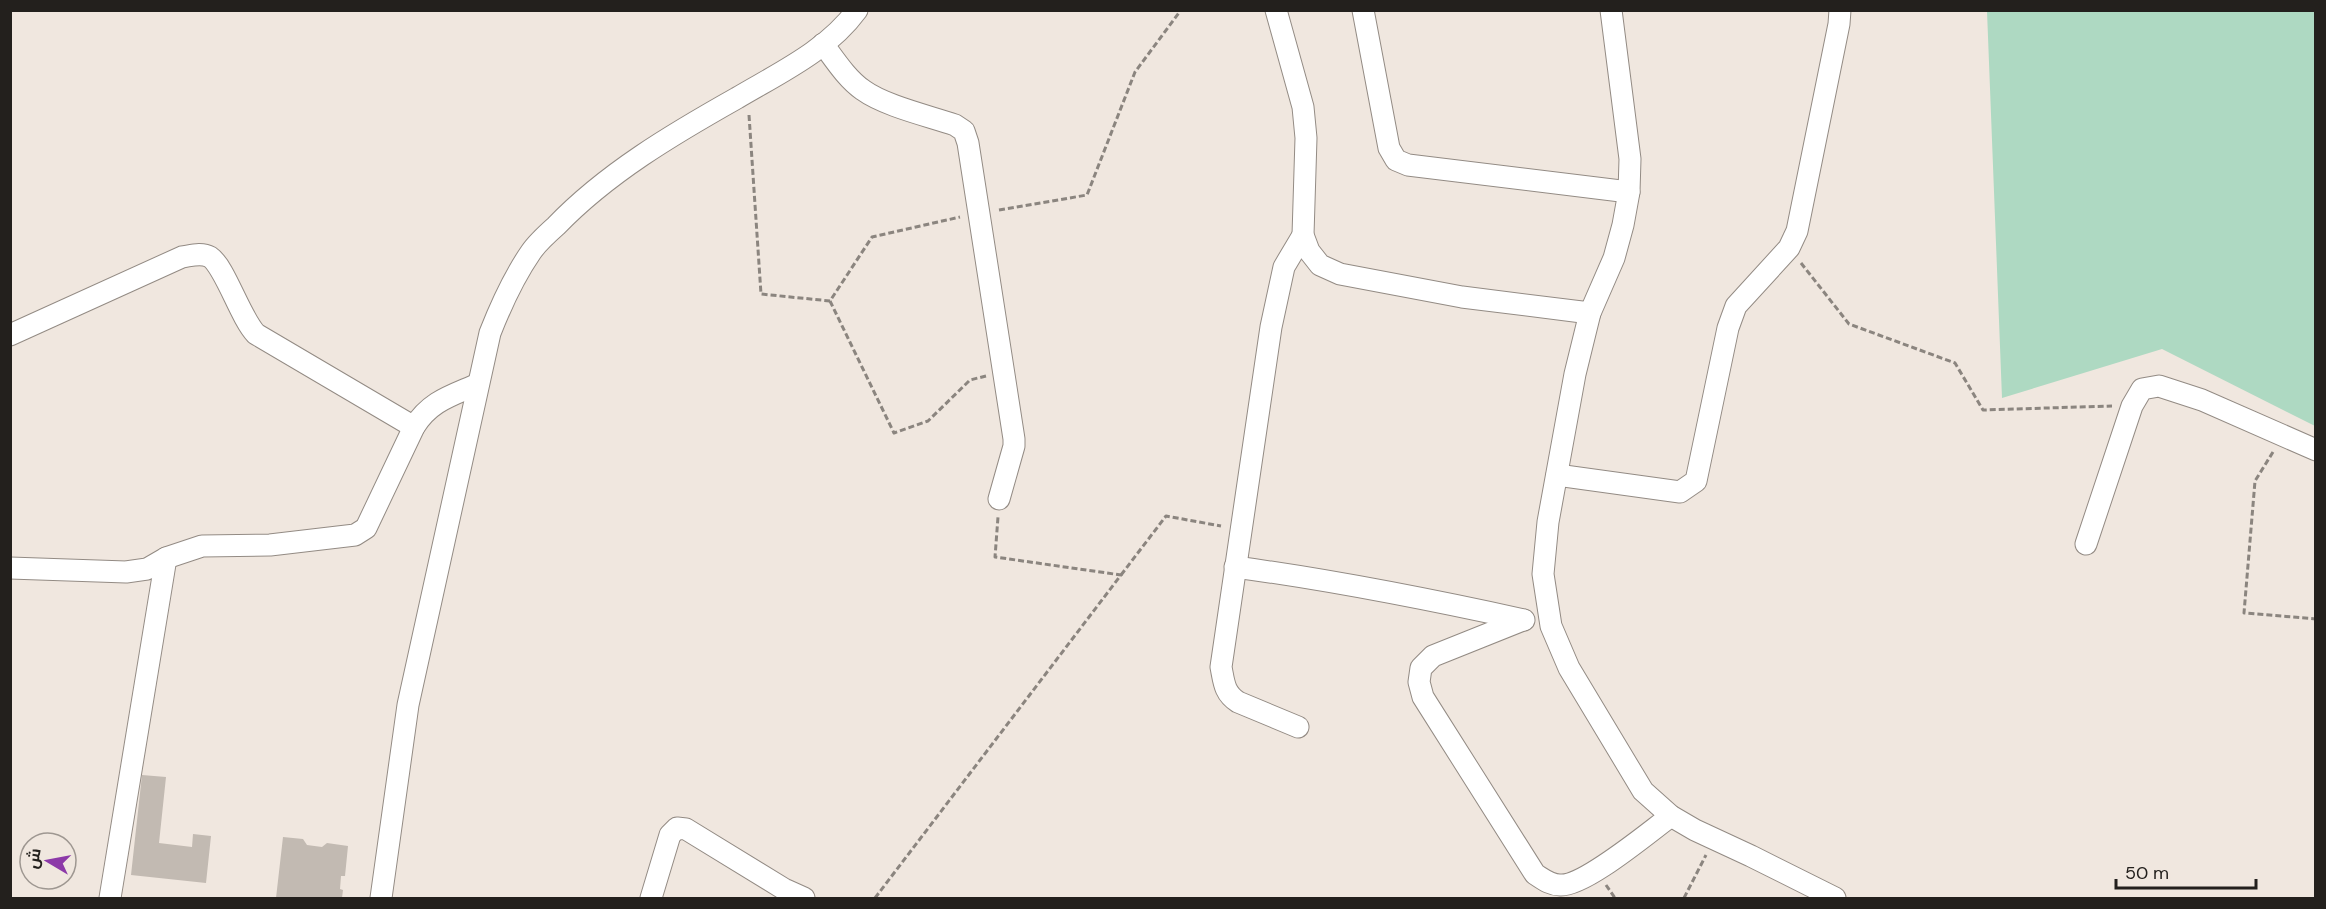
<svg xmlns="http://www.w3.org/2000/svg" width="2326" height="909" font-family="'DM Sans',Cairo,sans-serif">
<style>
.green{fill:#aed9c2}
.building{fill:#c2bab2}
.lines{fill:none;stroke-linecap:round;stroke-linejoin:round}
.minor-casing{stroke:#938b84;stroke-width:23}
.path{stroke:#8b857f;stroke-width:3;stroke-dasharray:6 3;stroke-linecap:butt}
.minor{stroke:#fff;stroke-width:21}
</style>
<rect width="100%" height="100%" fill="#f0e7df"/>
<!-- green -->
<polygon class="green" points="1987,11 2315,11 2315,426 2162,349 2002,398"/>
<!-- building -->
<g class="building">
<polygon points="142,775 166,777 159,843 192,847 193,834 211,836 206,883 131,875"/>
<polygon points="283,837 303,839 307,845 322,847 327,843 348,846 345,876 341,876 340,889 343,890 342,898 276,898"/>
</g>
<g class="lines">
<defs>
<g id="minor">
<polyline points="1276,10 1303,107 1306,138 1303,235 1309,251 1320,265 1340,274 1462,297 1590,313"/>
<polyline points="1363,10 1389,148 1396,160 1408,165 1629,192"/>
<polyline points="1611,10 1630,159 1629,192 1623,225 1614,258 1590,313 1575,374 1548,522 1543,574 1551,626 1569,668 1643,791 1671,816 1695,830 1751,856 1835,898"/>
<path d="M823,44C835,60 847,79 863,90C885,106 929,116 955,125L964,131L968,143L1014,439V446L999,499"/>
<path d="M10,335L182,257C190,256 201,252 210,257C225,267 240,317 256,334L414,427"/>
<polyline points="1557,475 1680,492 1696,481 1728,328 1736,306 1789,248 1797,231 1839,24 1840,10"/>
<polyline points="2086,544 2132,406 2142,389 2159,386 2202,400 2316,450"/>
<path d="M1235,567C1332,580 1428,599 1524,620"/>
<path d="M10,568L126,572L147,569L166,558L202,546L270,545L355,535L366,528L414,427C430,401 451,396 478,384"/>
<path d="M1523,620L1433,656L1421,668L1419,682L1423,697L1535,874C1543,879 1550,885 1560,885C1584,887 1649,832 1671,816"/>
<path d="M1298,727L1238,702C1224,693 1224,682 1221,667L1271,327L1284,267L1303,235"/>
<polyline points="110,898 166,558"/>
<path d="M381,898L408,705L490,333C501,305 513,278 531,252C537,243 547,234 556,226C607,173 673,134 737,98C779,73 827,51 857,10"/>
<polyline points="651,898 670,835 677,828 686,829 784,889 804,898"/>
</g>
</defs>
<!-- minor casing -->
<use href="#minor" class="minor-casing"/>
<!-- path -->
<g class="path">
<polyline points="749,115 761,294 830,301 872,237 960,217"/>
<polyline points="999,210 1087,195 1135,72 1181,10"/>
<polyline points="1801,263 1849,324 1955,363 1983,410 2112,406"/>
<polyline points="830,301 894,433 928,421 970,380 986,376"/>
<polyline points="2273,452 2255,481 2244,613 2316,619"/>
<polyline points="1121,575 1166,516 1221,526"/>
<polyline points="1606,885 1615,898"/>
<polyline points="875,898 1121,575 995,557 998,517"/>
<polyline points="1684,898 1706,855"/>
</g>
<!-- minor -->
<use href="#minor" class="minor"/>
</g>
<!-- border -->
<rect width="2326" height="909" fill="none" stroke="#23201d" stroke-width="24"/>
<!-- north arrow -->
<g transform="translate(48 861) rotate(280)"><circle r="28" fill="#f0e7df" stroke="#9e9791" stroke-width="1.5"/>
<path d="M0-4.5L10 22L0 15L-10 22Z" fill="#8c39a8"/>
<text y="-9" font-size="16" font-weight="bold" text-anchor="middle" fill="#23201d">ش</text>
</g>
<!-- scale -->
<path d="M2116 879v9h140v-9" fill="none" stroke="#23201d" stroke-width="3"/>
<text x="2125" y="879" font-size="18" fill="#23201d" stroke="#f0e7df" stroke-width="4.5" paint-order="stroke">50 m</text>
</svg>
